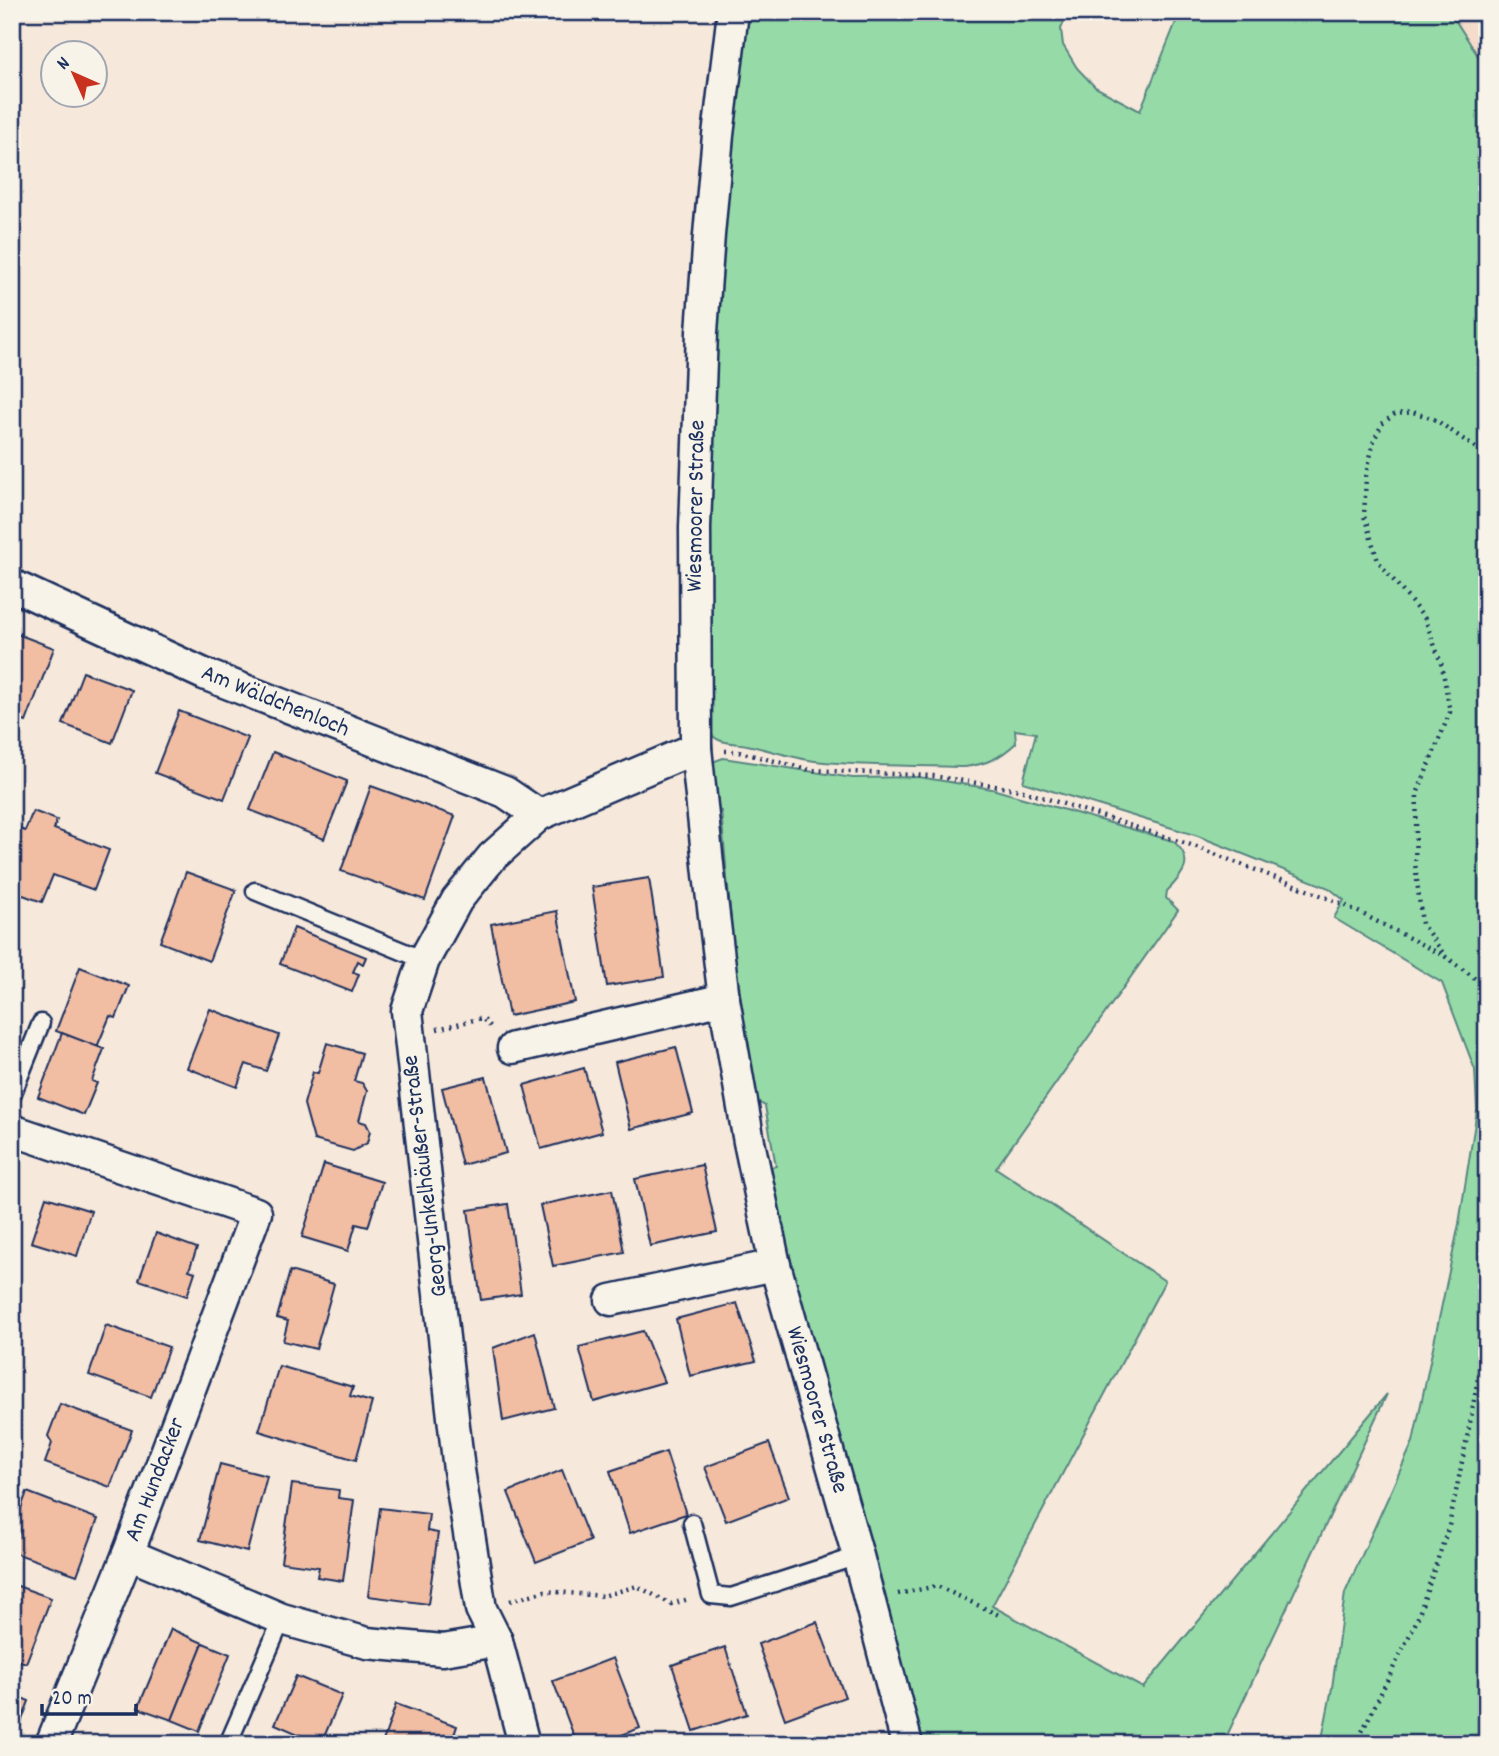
<svg xmlns="http://www.w3.org/2000/svg" width="1499" height="1756" font-family="Dekko,sans-serif">
<style>
.built{fill:#f4dbca}
.green{fill:#96dba7;stroke:#588582;stroke-width:2}
.building{fill:#f1bda3;stroke:#1b2f5e;stroke-width:2}
.lines{fill:none;stroke-linecap:round;stroke-linejoin:round}
.service-casing{stroke:#1b2f5e;stroke-width:21}
.minor-casing{stroke:#1b2f5e;stroke-width:35}
.path{stroke:#1b2f5e;stroke-width:4.5;stroke-dasharray:2 5;stroke-linecap:butt}
.service{stroke:#f7f3e8;stroke-width:16}
.minor{stroke:#f7f3e8;stroke-width:30}
.labels{text-anchor:middle;dominant-baseline:central;stroke-width:5;stroke-linejoin:round;paint-order:stroke}
.street-label{font-size:24px;fill:#1b2f5e;stroke:#f7f3e8}
</style>
<rect width="100%" height="100%" fill="#f6e8da"/>
<filter id="ink" filterUnits="userSpaceOnUse"><feTurbulence type="fractalNoise" baseFrequency=".0143" numOctaves="2"/><feDisplacementMap in="SourceGraphic" scale="14" xChannelSelector="R" yChannelSelector="G"/><feConvolveMatrix kernelMatrix="1 2 1 2 8 2 1 2 1" color-interpolation-filters="sRGB"/></filter>
<g filter="url(#ink)">
<!-- built -->
<polygon class="built" points="1450,12 1487,12 1487,70"/>
<!-- green -->
<g class="green">
<path d="M746,12H1068L1061,29L1063,45L1077,68L1095,87L1140,111L1178,17L1169,12H1450L1487,70V1744H1321L1332,1688L1345,1593L1413,1442L1459,1224L1477,1110L1475,1070L1442,983L1334,918L1344,900L1329,888L1198,836L1023,782L1036,733L1015,730L1016,743C1000,758 987,764 965,767C915,765 865,767 815,761C793,758 770,750 747,745C733,742 717,745 709,731L712,302Z"/>
<path d="M723,758L853,778L919,777L992,789L1173,841C1196,860 1183,875 1167,891L1166,898L1178,910L996,1168L1165,1281L992,1606L1143,1688L1387,1394L1223,1744H918L844,1462L818,1355L801,1318L764,1169L776,1166L765,1106L747,1096L721,811L712,810L710,763Z"/>
</g>
<!-- building -->
<g class="building">
<polygon points="12,632 54,648 26,722 12,717"/>
<polygon points="83,672 132,690 112,743 63,724"/>
<polygon points="179,711 248,738 224,799 155,773"/>
<polygon points="273,752 347,781 324,839 250,810"/>
<polygon points="371,786 455,816 425,900 341,871"/>
<polygon points="33,811 57,820 54,829 109,850 94,890 53,875 42,902 12,891 12,826 25,831"/>
<polygon points="186,872 236,890 209,961 160,942"/>
<polygon points="649,878 664,977 607,986 592,887"/>
<polygon points="557,911 575,1002 509,1016 491,924"/>
<polygon points="294,928 366,957 363,964 358,961 353,972 359,974 352,992 280,964"/>
<polygon points="80,967 129,986 116,1018 110,1016 97,1047 56,1031"/>
<polygon points="210,1009 279,1035 266,1071 246,1064 237,1087 187,1068"/>
<polygon points="62,1033 104,1049 92,1081 97,1083 84,1115 38,1097"/>
<polygon points="327,1043 362,1053 354,1081 362,1083 367,1091 359,1121 366,1123 370,1131 367,1143 353,1151 314,1140 304,1104 313,1072 318,1073"/>
<polygon points="676,1047 693,1113 631,1129 615,1062"/>
<polygon points="584,1068 602,1132 541,1149 524,1085"/>
<polygon points="486,1077 506,1153 462,1165 442,1088"/>
<polygon points="324,1164 382,1182 368,1227 356,1224 348,1251 302,1237"/>
<polygon points="702,1165 717,1232 650,1246 635,1179"/>
<polygon points="612,1190 624,1252 553,1266 540,1205"/>
<polygon points="46,1197 91,1211 77,1256 31,1242"/>
<polygon points="508,1204 521,1294 481,1300 468,1210"/>
<polygon points="156,1233 197,1248 189,1270 195,1272 187,1296 139,1280"/>
<polygon points="290,1271 334,1284 316,1349 283,1341 288,1321 277,1318"/>
<polygon points="737,1303 756,1361 690,1376 676,1319"/>
<polygon points="106,1325 169,1347 151,1397 89,1375"/>
<polygon points="643,1331 664,1382 594,1402 579,1347"/>
<polygon points="535,1332 554,1408 503,1421 493,1348"/>
<polygon points="279,1366 353,1387 350,1396 372,1402 356,1460 259,1431"/>
<polygon points="60,1404 132,1430 110,1487 45,1463 52,1443 48,1436"/>
<polygon points="769,1443 789,1497 726,1521 705,1467"/>
<polygon points="666,1452 686,1514 630,1533 610,1471"/>
<polygon points="220,1464 267,1476 247,1552 200,1540"/>
<polygon points="562,1470 590,1541 536,1562 508,1492"/>
<polygon points="292,1484 339,1490 338,1498 354,1500 343,1581 317,1577 319,1567 281,1562"/>
<polygon points="27,1492 98,1519 77,1575 12,1552 19,1532 15,1524"/>
<polygon points="380,1508 429,1514 427,1531 438,1533 428,1604 368,1596"/>
<polygon points="12,1584 51,1598 26,1663 12,1658"/>
<polygon points="817,1622 845,1697 785,1719 758,1644"/>
<polygon points="171,1629 203,1643 172,1720 138,1708"/>
<polygon points="203,1643 230,1654 199,1731 172,1720"/>
<polygon points="725,1647 747,1714 694,1731 672,1665"/>
<polygon points="613,1658 640,1728 599,1744 577,1744 553,1681"/>
<polygon points="296,1676 342,1695 321,1744 275,1724"/>
<polygon points="12,1694 29,1701 13,1744 12,1744"/>
<polygon points="396,1704 457,1726 451,1744 382,1744"/>
</g>
<g class="lines">
<defs>
<g id="service">
<polyline points="255,891 424,960"/>
<polyline points="12,1095 41,1023"/>
<polyline points="692,1523 711,1595 731,1597 858,1556"/>
<polyline points="228,1744 282,1619"/>
</g>
<g id="minor">
<polyline points="733,12 718,135 709,235 702,332 695,528 696,748 709,874 724,999 749,1142 775,1265 858,1556 907,1744"/>
<polyline points="12,585 204,674 505,792 539,815"/>
<polyline points="513,1048 724,999"/>
<polyline points="12,1130 256,1213 128,1554 51,1744"/>
<polyline points="611,1300 775,1265"/>
<polyline points="128,1554 282,1619 367,1643 443,1650 497,1641"/>
<polyline points="524,1744 497,1641 481,1609 459,1470 407,1011 424,960 457,900 492,857 539,815 696,748"/>
</g>
</defs>
<!-- service casing -->
<use href="#service" class="service-casing"/>
<!-- minor casing -->
<use href="#minor" class="minor-casing"/>
<!-- path -->
<g class="path">
<polyline points="1487,456 1436,420 1413,412 1395,414 1382,424 1374,440 1366,476 1364,516 1378,561 1425,619 1442,666 1450,712 1417,794 1415,863 1422,924 1446,957 1487,987"/>
<polyline points="725,751 735,751 811,770 933,776 1020,790 1194,846 1343,904 1446,957"/>
<polyline points="437,1029 482,1018 493,1029"/>
<polyline points="898,1594 937,1586 1001,1616"/>
<polyline points="510,1601 545,1591 603,1596 637,1586 671,1604 689,1599"/>
<polyline points="1356,1744 1417,1620 1449,1526 1470,1423 1487,1327"/>
</g>
<!-- service -->
<use href="#service" class="service"/>
<!-- minor -->
<use href="#minor" class="minor"/>
</g>
</g>
<g class="labels">
<!-- street labels -->
<g class="street-label">
<text transform="translate(697 506) rotate(-89)">Wiesmoorer Straße</text>
<text transform="translate(275 702) rotate(22)">Am Wäldchenloch</text>
<text transform="translate(426 1176) rotate(-97)">Georg-Unkelhäußer-Straße</text>
<text transform="translate(816 1410) rotate(74)">Wiesmoorer Straße</text>
<text transform="translate(156 1480) rotate(-69)">Am Hundacker</text>
</g>
</g>
<!-- margin -->
<rect width="1499" height="1756" fill="none" stroke="#f7f3e8" stroke-width="42"/>
<rect x="21" y="21" width="1457" height="1714" fill="none" stroke="#1b2f5e" stroke-width="2.5" filter="url(#ink)"/>
<!-- north arrow -->
<g transform="translate(74 74) rotate(315)"><circle r="33" fill="#f7f3e8" stroke="#9fa5b1" stroke-width="2"/>
<path d="M0-5L12 26L0 18L-12 26Z" fill="#c8321e"/>
<text y="-10" font-size="19" font-weight="bold" text-anchor="middle" fill="#1b2f5e">N</text>
</g>
<!-- scale -->
<path d="M42 1704v10h94v-10" fill="none" stroke="#1b2f5e" stroke-width="3.5"/>
<text x="52" y="1704" font-size="21" fill="#1b2f5e" stroke="#f7f3e8" stroke-width="5" paint-order="stroke">20 m</text>
</svg>
